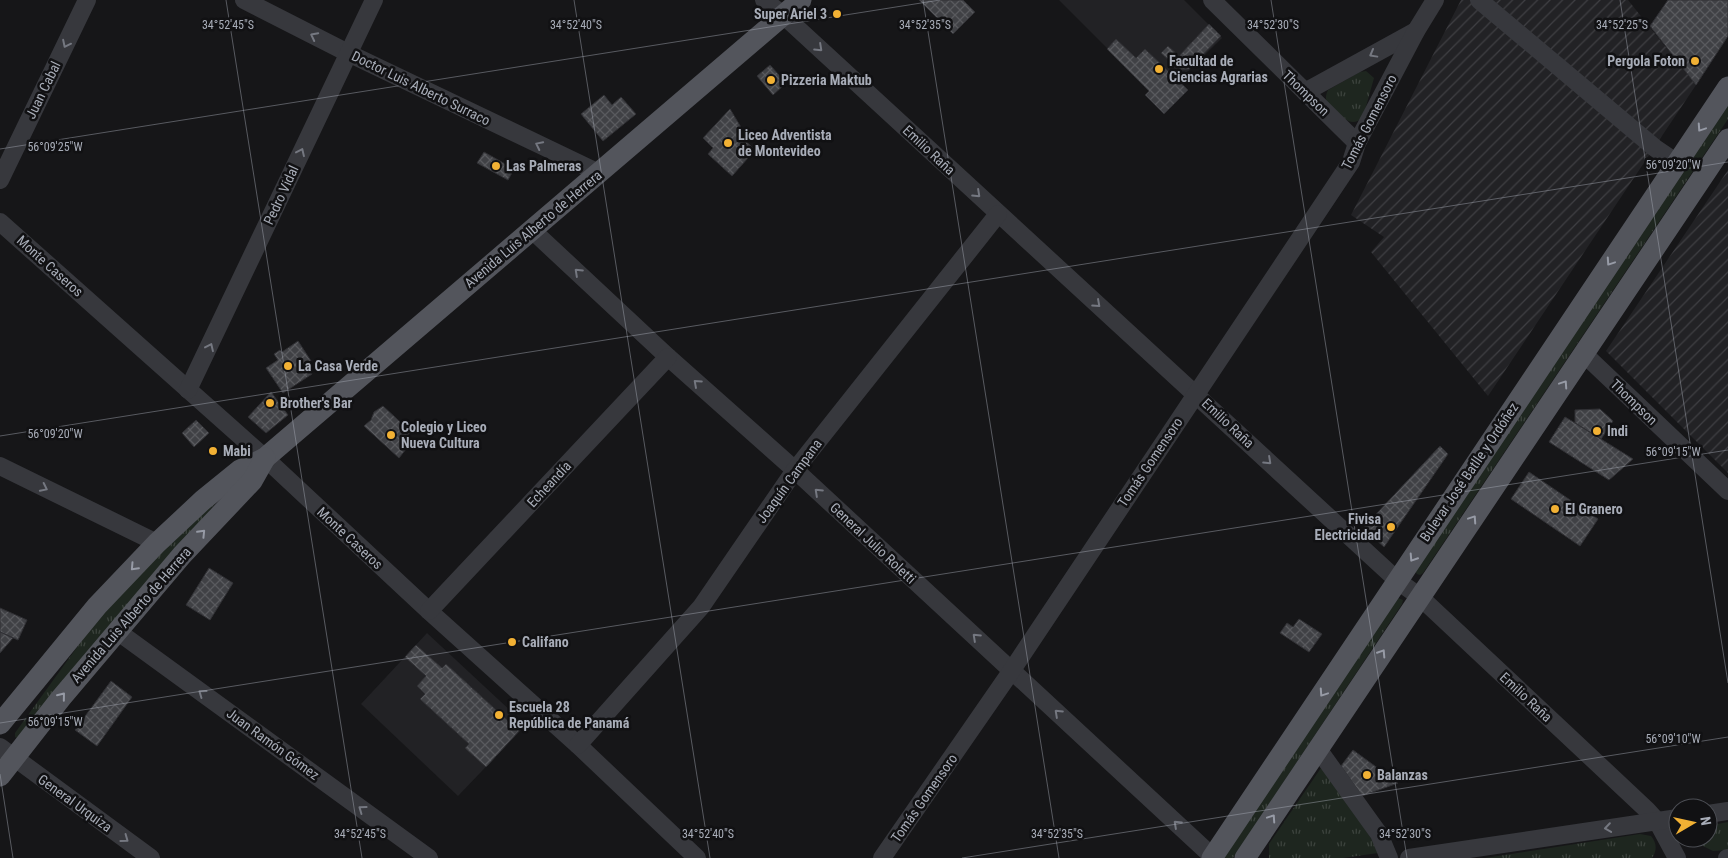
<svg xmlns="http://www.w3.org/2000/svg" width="1728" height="858" font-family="'Roboto Condensed',sans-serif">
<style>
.built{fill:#222225}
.industrial{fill:url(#industrial-furrows)}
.grass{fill:url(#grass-tufts)}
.building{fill:url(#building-cross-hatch);stroke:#303034}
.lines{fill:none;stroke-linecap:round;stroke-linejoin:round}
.minor{stroke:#37383d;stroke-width:18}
.major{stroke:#53555c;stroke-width:21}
.oneway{stroke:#757881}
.oneway2{stroke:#979ba6}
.ticks{fill:none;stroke:#a8adb8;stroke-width:1;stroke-opacity:0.45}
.poi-dot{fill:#f2b134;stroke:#111113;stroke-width:2}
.labels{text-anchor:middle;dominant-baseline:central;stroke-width:5;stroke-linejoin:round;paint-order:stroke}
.poi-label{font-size:14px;font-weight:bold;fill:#a8adb8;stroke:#111113;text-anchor:start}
.street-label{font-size:14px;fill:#a8adb8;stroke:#111113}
.ticks-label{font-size:12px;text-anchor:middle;fill:#a8adb8;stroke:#111113;stroke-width:5;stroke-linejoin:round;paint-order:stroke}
</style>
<defs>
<pattern id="industrial-furrows" width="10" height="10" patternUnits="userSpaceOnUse" patternTransform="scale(1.25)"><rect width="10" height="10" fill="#222225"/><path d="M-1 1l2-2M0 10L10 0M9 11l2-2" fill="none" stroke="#3f3f43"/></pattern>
<pattern id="grass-tufts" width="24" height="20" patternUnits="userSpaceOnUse" patternTransform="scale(1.25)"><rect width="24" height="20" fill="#1e261f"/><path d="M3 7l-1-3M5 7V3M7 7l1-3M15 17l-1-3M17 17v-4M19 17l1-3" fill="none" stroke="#3c433d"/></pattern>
<pattern id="building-cross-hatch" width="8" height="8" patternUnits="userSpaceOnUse" patternTransform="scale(1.25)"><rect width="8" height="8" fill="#404145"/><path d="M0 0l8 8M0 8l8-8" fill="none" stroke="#595a5e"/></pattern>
</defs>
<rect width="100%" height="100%" fill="#161618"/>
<!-- built -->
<g class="built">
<polygon points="1059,0 1184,0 1222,38 1159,100"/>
<polygon points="427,633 526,725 458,796 361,704"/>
</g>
<!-- industrial -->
<g class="industrial">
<polygon points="1461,0 1628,0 1696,85 1488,396 1371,252 1384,237 1351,215"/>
<polygon points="1728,170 1728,473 1606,351"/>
</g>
<!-- grass -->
<g class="grass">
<path d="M1366,71L1374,78L1363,117C1352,128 1345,119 1336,111C1333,108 1329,105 1327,102C1325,98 1326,94 1328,90L1360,72Z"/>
<polygon points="1728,105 1728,119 1423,573 1420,575 1417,574 1415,571"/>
<polygon points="224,493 19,739 15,737 15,733 109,603"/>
<polygon points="1398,598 1403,600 1402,604 1233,858 1222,858"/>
<polygon points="1321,768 1328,773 1374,843 1378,853 1343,858 1269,858 1269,844"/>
<polygon points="1728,822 1728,850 1713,851 1703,846 1701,838 1708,838 1708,826"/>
<path d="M1640,834L1651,836C1657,843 1657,851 1652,858H1485Z"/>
</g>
<!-- building -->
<g class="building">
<polygon points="919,0 963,0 975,12 953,34"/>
<polygon points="1668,0 1728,0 1728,36 1696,85 1650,26"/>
<polygon points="1209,24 1221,36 1189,69 1180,70 1161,53 1168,46 1179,56"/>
<polygon points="1116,39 1136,58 1145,49 1188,90 1164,114 1145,95 1149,91 1107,49"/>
<polygon points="770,65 786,83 773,95 757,76"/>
<polygon points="604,95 612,105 621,97 636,114 603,141 581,114"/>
<polygon points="730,109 742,129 738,134 755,150 732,176 708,154 713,148 703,138"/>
<polygon points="484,152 514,169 508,180 477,163"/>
<polygon points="298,341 311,361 306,364 312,374 283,393 266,368 278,360 274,354 280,350 282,352"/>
<polygon points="271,392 288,415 266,433 248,417"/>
<polygon points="383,406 411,432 406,437 409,440 403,447 406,449 399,458 364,426 371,420 374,412"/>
<polygon points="1600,409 1613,421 1601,439 1575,423 1575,410"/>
<polygon points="1565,417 1575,423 1633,459 1609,480 1549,442"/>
<polygon points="196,420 209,433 194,447 182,433"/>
<polygon points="1440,446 1448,454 1384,547 1363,528"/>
<polygon points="1529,472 1598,519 1580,546 1511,499"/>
<polygon points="209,568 233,583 210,620 186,605"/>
<polygon points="0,608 27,620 18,640 0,632"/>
<polygon points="1299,619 1322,634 1309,652 1280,633 1287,623 1293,627"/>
<polygon points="0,632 13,638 0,653"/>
<polygon points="416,645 442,668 446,664 519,731 486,767 465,748 469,744 420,699 425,694 417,686 426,676 405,657"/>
<polygon points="111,681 132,697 97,746 75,730"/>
<polygon points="1353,750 1398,783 1362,796 1341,766"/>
</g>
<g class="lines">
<!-- minor -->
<g class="minor">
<polyline points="244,0 348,53 599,173"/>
<polyline points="764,0 783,15 1398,581 1420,597 1647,810 1657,821 1677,858"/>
<polyline points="1212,0 1357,143"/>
<polyline points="1479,0 1655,148 1677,163"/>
<polyline points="1305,92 1416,31"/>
<polyline points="0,180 87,0"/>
<polyline points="0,222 265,458 429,611 578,745 697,858"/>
<polyline points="532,230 668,357 795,470 1213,857"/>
<polyline points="1584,354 1728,491"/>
<polyline points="188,390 374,0"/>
<polyline points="0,466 157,543"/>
<polyline points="429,611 668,357"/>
<polyline points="117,631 429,858"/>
<polyline points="578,745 701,607 795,470 998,214"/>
<polyline points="0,747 151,858"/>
<polyline points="1318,749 1379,834 1389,858"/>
<polyline points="1708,814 1728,811"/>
<polyline points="882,858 1012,670 1351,162 1357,143 1416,31 1435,0"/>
<polyline points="1409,858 1678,818"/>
<polyline points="1727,858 1728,858"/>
</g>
<!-- major -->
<g class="major">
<polyline points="0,724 97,606 157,543 203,500 240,470 265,458 801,0"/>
<polyline points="0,776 61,698 182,555 252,481 265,458"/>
<polyline points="1212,858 1728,87"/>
<polyline points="1245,858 1728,139"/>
</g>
</g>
<!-- one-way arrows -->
<defs><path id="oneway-chevron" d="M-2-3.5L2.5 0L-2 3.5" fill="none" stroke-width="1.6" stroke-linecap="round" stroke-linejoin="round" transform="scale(1.25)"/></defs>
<g class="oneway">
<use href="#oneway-chevron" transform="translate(314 36) rotate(-153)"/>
<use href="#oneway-chevron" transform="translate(66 44) rotate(116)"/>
<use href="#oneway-chevron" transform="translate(819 48) rotate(43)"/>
<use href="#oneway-chevron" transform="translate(1373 54) rotate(151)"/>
<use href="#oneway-chevron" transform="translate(539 145) rotate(-154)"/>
<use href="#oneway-chevron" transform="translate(301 152) rotate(-65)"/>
<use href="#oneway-chevron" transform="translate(977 194) rotate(43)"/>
<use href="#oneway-chevron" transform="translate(578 272) rotate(-137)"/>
<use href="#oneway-chevron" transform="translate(1097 304) rotate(42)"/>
<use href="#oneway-chevron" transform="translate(210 347) rotate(-65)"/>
<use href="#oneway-chevron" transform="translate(697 383) rotate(-138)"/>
<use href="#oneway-chevron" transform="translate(1268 461) rotate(43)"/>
<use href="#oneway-chevron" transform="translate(44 488) rotate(26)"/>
<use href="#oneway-chevron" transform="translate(818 492) rotate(-137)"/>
<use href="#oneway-chevron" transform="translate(976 637) rotate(-137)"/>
<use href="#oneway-chevron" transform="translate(202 693) rotate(-144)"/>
<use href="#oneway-chevron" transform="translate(1058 713) rotate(-137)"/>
<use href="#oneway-chevron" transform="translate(362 809) rotate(-144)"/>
<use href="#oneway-chevron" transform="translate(1177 824) rotate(-137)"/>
<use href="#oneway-chevron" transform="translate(1608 828) rotate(172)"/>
<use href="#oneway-chevron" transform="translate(125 839) rotate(36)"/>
</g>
<g class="oneway2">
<use href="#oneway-chevron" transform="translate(1701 128) rotate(124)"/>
<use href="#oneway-chevron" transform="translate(1610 262) rotate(124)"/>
<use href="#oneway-chevron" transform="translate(1564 384) rotate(-56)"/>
<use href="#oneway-chevron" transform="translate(1473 519) rotate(-56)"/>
<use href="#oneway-chevron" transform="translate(202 533) rotate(-46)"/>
<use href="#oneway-chevron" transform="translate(1413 558) rotate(123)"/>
<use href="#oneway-chevron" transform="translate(134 567) rotate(133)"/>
<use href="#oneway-chevron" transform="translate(1382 653) rotate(-57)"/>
<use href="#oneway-chevron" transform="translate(1323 693) rotate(124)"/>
<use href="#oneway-chevron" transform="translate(62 696) rotate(-51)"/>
<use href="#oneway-chevron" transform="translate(1272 818) rotate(-56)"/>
</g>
<!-- ticks -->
<path class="ticks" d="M226,0L362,858M574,0L710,858M923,0L1059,858M1271,0L1407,858M1620,0L1728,683M0,149L940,0M0,436L1728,162M0,723L1728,450M0,774L13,858M962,858L1728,737"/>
<!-- markers -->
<g class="poi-dot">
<circle cx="837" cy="14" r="5"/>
<circle cx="1695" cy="61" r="5"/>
<circle cx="1159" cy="69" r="5"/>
<circle cx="771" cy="80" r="5"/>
<circle cx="728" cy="143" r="5"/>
<circle cx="496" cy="166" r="5"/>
<circle cx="288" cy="366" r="5"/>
<circle cx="270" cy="403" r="5"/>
<circle cx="1597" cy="431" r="5"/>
<circle cx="391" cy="435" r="5"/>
<circle cx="213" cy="451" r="5"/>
<circle cx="1555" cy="509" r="5"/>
<circle cx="1391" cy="527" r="5"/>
<circle cx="512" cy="642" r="5"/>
<circle cx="499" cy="715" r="5"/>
<circle cx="1367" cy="775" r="5"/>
</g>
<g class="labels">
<!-- poi labels -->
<g class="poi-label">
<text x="827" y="14" text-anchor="end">Super Ariel 3</text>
<text x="1169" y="61">Facultad de<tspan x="1169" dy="16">Ciencias Agrarias</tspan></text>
<text x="1685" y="61" text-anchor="end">Pergola Foton</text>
<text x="781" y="80">Pizzeria Maktub</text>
<text x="738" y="135">Liceo Adventista<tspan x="738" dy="16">de Montevideo</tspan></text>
<text x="506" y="166">Las Palmeras</text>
<text x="298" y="366">La Casa Verde</text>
<text x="280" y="403">Brother's Bar</text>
<text x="401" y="427">Colegio y Liceo<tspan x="401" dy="16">Nueva Cultura</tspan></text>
<text x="1607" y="431">Indi</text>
<text x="223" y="451">Mabi</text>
<text x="1565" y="509">El Granero</text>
<text x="1381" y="519" text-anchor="end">Fivisa<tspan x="1381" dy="16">Electricidad</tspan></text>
<text x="522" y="642">Califano</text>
<text x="509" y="707">Escuela 28<tspan x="509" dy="16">República de Panamá</tspan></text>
<text x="1377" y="775">Balanzas</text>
</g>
<!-- street labels -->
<g class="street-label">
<text transform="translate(421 88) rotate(26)">Doctor Luis Alberto Surraco</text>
<text transform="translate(43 90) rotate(-64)">Juan Cabal</text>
<text transform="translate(1306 93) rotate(44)">Thompson</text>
<text transform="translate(1369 122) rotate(-63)">Tomás Gomensoro</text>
<text transform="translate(929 150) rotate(43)">Emilio Raña</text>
<text transform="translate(281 195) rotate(-65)">Pedro Vidal</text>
<text transform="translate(533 229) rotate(-40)">Avenida Luis Alberto de Herrera</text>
<text transform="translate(50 266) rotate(42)">Monte Caseros</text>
<text transform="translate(1634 402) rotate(44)">Thompson</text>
<text transform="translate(1228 423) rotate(43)">Emilio Raña</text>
<text transform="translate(1150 462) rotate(-56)">Tomás Gomensoro</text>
<text transform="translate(1469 472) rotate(-56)">Bulevar José Batlle y Ordóñez</text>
<text transform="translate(789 481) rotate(-54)">Joaquín Campana</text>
<text transform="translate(549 484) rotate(-47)">Echeandía</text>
<text transform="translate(350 538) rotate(43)">Monte Caseros</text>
<text transform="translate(873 543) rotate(43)">General Julio Roletti</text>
<text transform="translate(131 615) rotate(-49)">Avenida Luis Alberto de Herrera</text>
<text transform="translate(1526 697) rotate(43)">Emilio Raña</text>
<text transform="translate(273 744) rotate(36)">Juan Ramón Gómez</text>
<text transform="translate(924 798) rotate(-55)">Tomás Gomensoro</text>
<text transform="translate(75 803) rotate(36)">General Urquiza</text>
</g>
</g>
<g class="ticks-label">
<text x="228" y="29">34°52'45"S</text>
<text x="576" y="29">34°52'40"S</text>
<text x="925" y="29">34°52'35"S</text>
<text x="1273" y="29">34°52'30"S</text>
<text x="1622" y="29">34°52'25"S</text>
<text x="55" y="151">56°09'25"W</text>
<text x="1673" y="169">56°09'20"W</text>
<text x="55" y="438">56°09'20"W</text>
<text x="1673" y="456">56°09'15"W</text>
<text x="55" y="726">56°09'15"W</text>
<text x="1673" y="743">56°09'10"W</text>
<text x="360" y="838">34°52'45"S</text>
<text x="708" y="838">34°52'40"S</text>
<text x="1057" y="838">34°52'35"S</text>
<text x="1405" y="838">34°52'30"S</text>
</g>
<!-- north arrow -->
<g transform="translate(1693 823) rotate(81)"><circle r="24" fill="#111113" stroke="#4d4f55"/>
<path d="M0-4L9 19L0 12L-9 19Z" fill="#f2b134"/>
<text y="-8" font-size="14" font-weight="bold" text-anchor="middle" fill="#a8adb8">N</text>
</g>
</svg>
